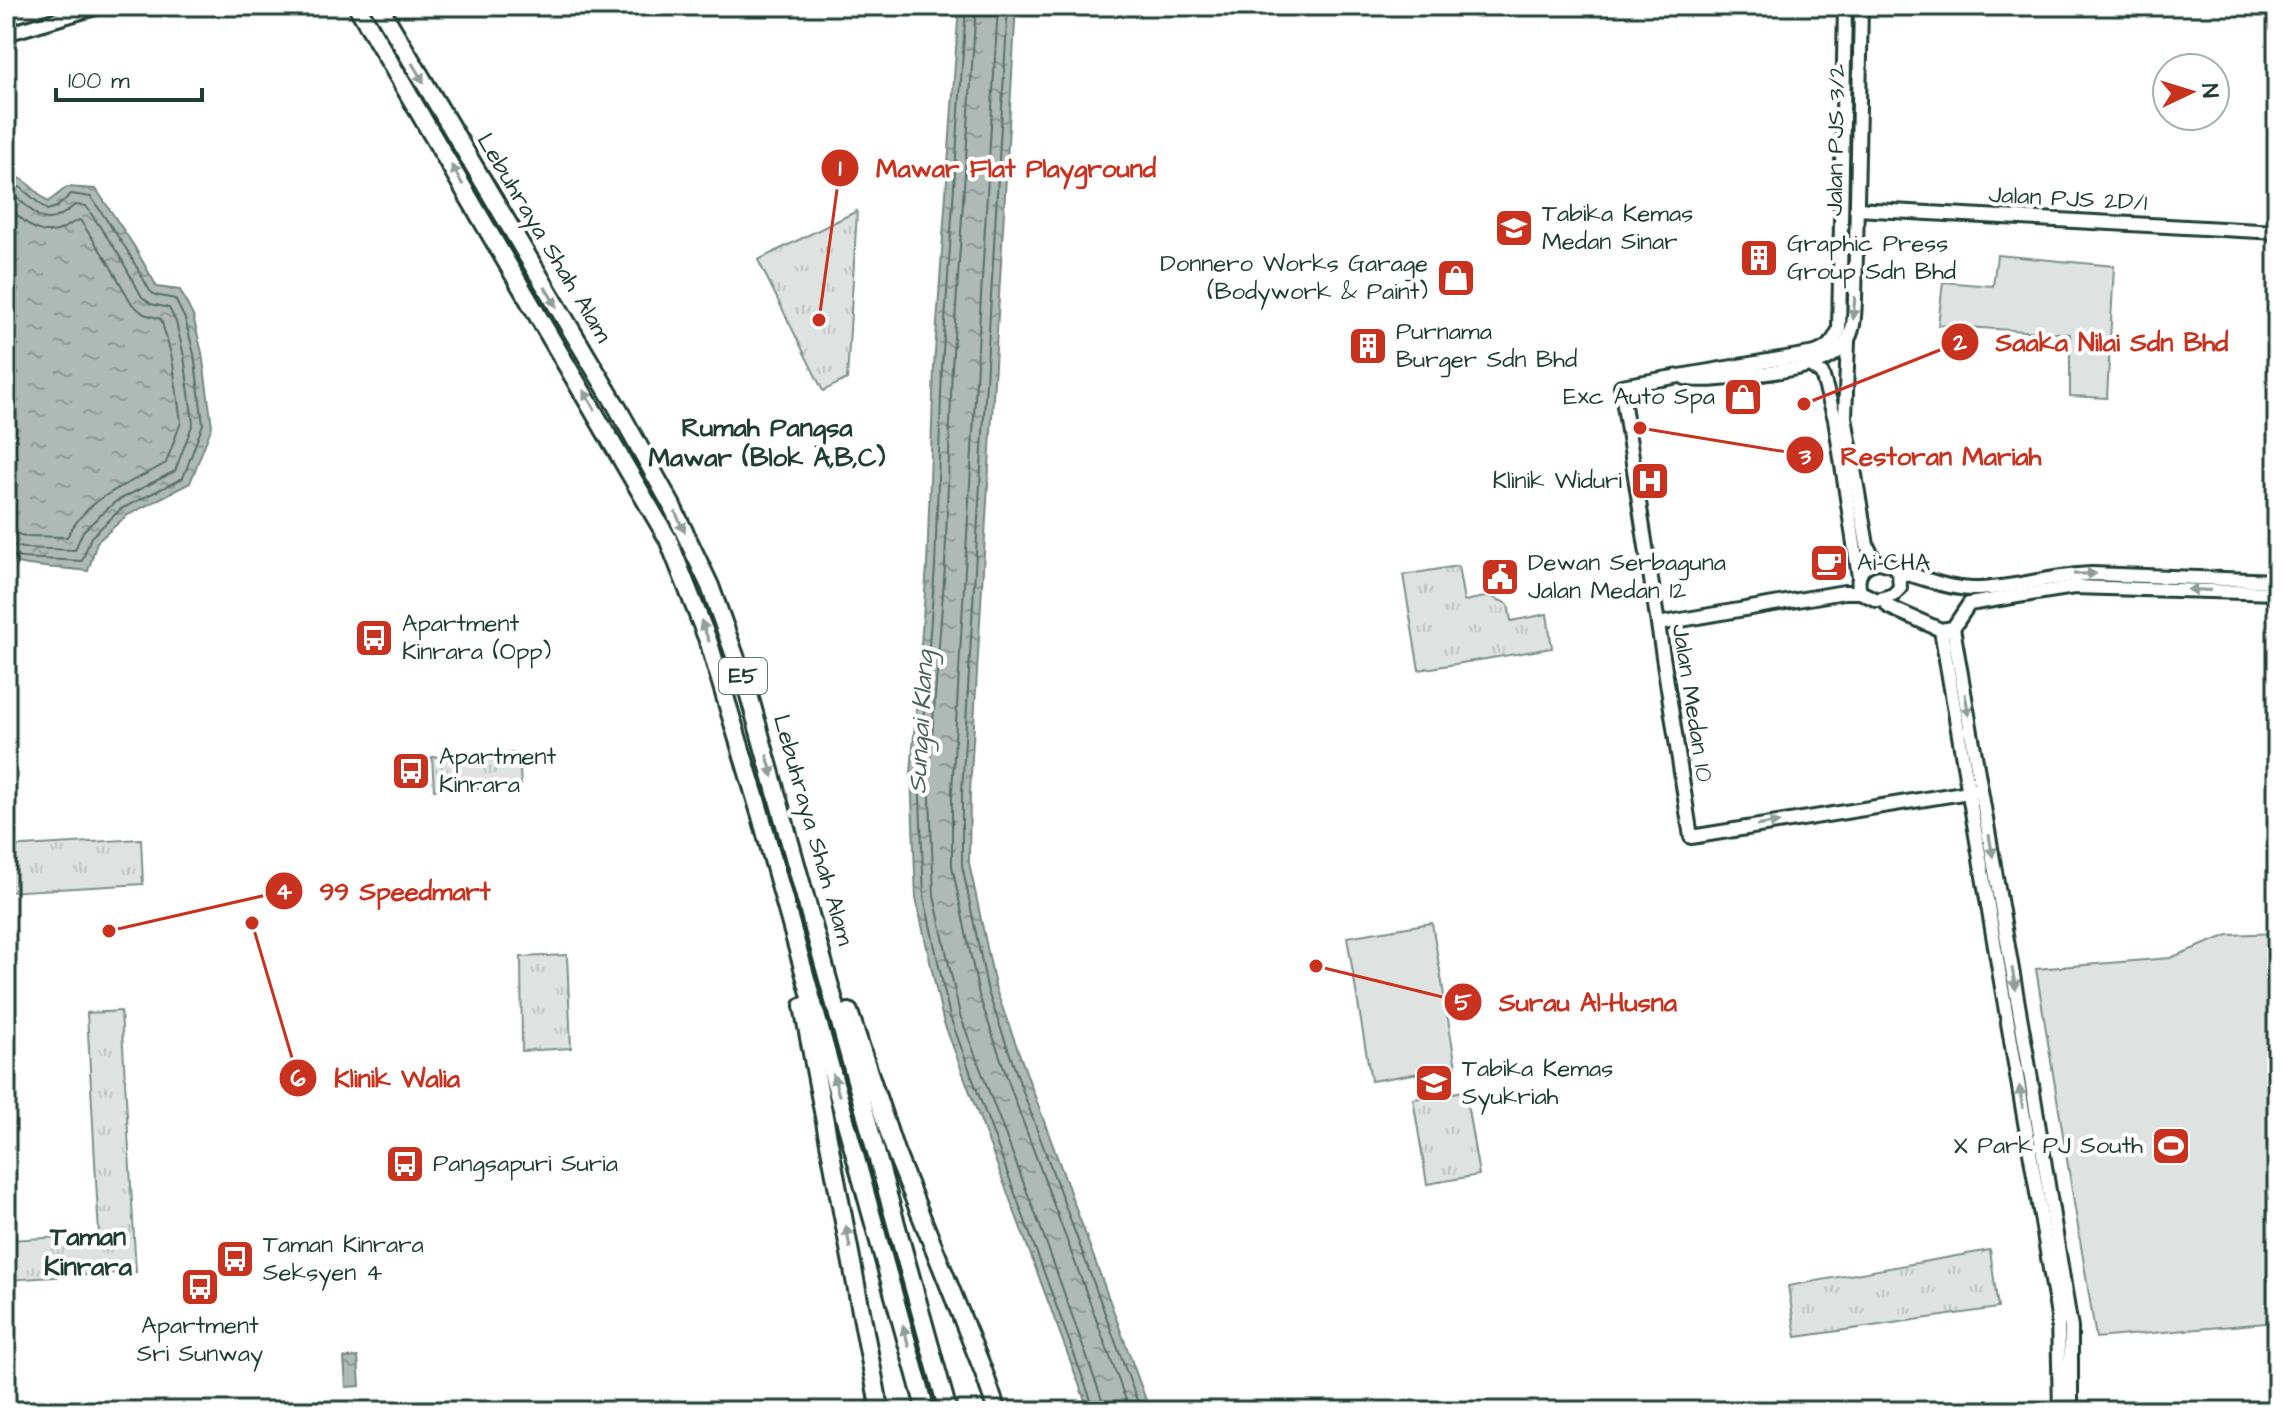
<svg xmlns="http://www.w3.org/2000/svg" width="2283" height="1417" font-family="'Architects Daughter',sans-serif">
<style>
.grass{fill:#dee3e2;stroke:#7e908b;stroke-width:2}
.park{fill:url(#park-tufts);stroke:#7e908b;stroke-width:2}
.water{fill:url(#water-ripples);stroke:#758883;stroke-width:2}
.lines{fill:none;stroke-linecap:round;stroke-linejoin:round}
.shore{stroke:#596f68;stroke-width:2}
.secondary-casing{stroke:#1f3d34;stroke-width:18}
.highway-casing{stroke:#1f3d34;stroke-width:22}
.secondary{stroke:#fff;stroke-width:12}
.highway{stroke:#fff;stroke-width:16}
.oneway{fill:#8f9e9a}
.labels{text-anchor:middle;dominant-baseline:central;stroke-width:8;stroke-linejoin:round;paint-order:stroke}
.shield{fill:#fff;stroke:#627771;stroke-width:2}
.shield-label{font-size:22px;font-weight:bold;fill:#1f3d34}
.street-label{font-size:24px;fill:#1f3d34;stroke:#fff}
.poi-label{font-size:24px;fill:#1f3d34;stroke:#fff;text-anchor:start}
.neighbourhood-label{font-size:26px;font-weight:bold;fill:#1f3d34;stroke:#fff}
.water-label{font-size:26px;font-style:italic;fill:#4a625b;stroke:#fff}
.leader{fill:none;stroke:#c8321e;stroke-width:3}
.callout-dot{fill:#c8321e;stroke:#fff;stroke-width:3}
.mark-label{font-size:24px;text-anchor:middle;font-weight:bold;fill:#fff}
.callout-label{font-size:26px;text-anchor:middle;font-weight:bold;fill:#c8321e;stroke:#fff;stroke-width:8;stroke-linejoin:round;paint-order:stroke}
</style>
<defs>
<pattern id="park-tufts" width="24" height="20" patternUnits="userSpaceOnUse" patternTransform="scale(2)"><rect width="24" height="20" fill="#dee3e2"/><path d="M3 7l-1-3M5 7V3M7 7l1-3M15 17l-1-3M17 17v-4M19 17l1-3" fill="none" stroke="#bec4c2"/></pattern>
<pattern id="water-ripples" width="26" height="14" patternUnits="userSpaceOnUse" patternTransform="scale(2)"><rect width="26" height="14" fill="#afbab7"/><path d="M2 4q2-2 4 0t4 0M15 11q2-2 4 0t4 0" fill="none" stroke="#8e9896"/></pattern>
</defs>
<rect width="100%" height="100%" fill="#fff"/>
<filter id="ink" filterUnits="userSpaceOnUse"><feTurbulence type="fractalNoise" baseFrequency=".0125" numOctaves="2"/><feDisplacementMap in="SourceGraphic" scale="16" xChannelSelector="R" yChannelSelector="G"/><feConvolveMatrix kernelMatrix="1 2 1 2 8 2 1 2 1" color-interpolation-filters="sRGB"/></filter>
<g filter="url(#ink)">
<!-- grass -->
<g class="grass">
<polygon points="1997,255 2114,266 2107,398 2070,396 2070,334 1938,325 1943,282 1993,286"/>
<polygon points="1432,923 1456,1067 1371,1081 1347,937"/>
<polygon points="2277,933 2277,1322 2096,1338 2036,969 2170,958 2228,935"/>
</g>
<!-- park -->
<g class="park">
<polygon points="857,211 847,379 823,391 758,260"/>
<polygon points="1458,566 1464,601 1490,596 1508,604 1511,621 1547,614 1552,648 1419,670 1403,575"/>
<polygon points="519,753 521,786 434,790 432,757"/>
<polygon points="141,839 143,884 6,892 6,847"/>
<polygon points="567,955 571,1048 522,1051 521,957"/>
<polygon points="121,1011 136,1272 6,1280 6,1226 8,1240 99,1235 87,1013"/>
<polygon points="1465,1091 1479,1175 1427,1184 1413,1099"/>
<polygon points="1990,1250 1998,1308 1796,1337 1788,1286"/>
</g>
<!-- water -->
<g class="water">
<polygon points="959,6 1016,6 970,792 969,863 996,990 1150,1411 1089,1411 943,1020 916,898 911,774 927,566 934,367"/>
<path d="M6,172L25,181L48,202L67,187L96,189L134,246L157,287L180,290L193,316L202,353L212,426L190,483L126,516L97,542L88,571C71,568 14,567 6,558Z"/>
<polygon points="358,1357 360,1386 346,1387 344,1358"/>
</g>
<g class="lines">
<!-- shore -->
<g class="shore">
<polyline points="966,6 942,367 935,567 919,774 924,897 950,1017 1095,1411"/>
<polyline points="976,6 952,368 945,567 929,775 934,896 960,1015 1046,1242 1106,1411"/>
<polyline points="998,6 952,791 952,866 979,995 1012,1092 1130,1411"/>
<polyline points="1008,6 962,792 962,865 988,992 1022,1089 1141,1411"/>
<polyline points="6,181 21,188 47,210 57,207 71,194 91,197 127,250 150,291 155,295 175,299 185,319 194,354 203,424 183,478 121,509 91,537 82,561 22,558 6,554"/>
<path d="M6,192C38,206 37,237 75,205L86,206L119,255L142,297L151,304L169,308L176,322L184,356L193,423L175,471L115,502L83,531L75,550L23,548L6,543"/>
<path d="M6,205C21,217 35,237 57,231C66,228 72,222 80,220L108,262L132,304L144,314L161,319L172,358L181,422L166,463C128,486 89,494 67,537L25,536L6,531"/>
</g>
<defs>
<g id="secondary">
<path d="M1845,6L1839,330C1833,342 1828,349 1815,353L1621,386L1691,837L1981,790"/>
<polyline points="6,34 102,6"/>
<polyline points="1856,209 2277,232"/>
<polyline points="1848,341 1845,417 1867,545 1875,562"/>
<polyline points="1810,365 1822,374 1835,419 1859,577"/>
<path d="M1685,378C1702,385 1795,370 1816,363C1826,360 1835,355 1842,347C1855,334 1854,317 1855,300L1861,6"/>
<path d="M1880,562L1893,566L1899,572L1900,588L1893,595L1877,600L1860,592C1855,575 1863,563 1880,562Z"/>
<path d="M1899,572C1924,577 1946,589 1973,589C2013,589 2051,575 2092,574L2277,581"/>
<polyline points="1883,599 1889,607 1941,630 1953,628 1969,604 2074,587 2277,593"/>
<polyline points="1658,624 1844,592 1860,592"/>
<polyline points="1953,628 2032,1085 2071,1328 2071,1411"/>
<polyline points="1941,630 2058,1316 2060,1411"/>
</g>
<g id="highway">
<polyline points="357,6 668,539 709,643 760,813 926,1411"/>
<polyline points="379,6 617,407 671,504 710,586 749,695 948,1411"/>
<polyline points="803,1006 880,1411"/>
<polyline points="849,1012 895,1151 983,1370 997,1411"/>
</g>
</defs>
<!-- secondary casing -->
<use href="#secondary" class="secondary-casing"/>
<!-- highway casing -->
<use href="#highway" class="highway-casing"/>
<!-- secondary -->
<use href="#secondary" class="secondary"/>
<!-- highway -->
<use href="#highway" class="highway"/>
</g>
<!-- one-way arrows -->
<defs><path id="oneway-solid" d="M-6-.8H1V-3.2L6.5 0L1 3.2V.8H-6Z" transform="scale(2)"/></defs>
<g class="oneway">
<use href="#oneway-solid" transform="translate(418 73) rotate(59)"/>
<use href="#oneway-solid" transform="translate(457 175) rotate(-120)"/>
<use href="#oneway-solid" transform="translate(551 297) rotate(59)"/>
<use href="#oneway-solid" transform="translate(1854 308) rotate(94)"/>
<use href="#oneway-solid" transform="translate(589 400) rotate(-120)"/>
<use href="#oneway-solid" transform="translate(680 522) rotate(65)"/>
<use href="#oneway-solid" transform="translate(2085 574) rotate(-1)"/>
<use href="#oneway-solid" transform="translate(2199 590) rotate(-178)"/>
<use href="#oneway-solid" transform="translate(705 631) rotate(-111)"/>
<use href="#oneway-solid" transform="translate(1967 705) rotate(80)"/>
<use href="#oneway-solid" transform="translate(770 766) rotate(74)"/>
<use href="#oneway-solid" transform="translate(1768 824) rotate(-9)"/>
<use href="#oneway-solid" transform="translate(1991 846) rotate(80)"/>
<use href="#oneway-solid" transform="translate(2014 979) rotate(80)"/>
<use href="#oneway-solid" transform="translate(836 1085) rotate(-106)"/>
<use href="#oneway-solid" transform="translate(2021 1097) rotate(-99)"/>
<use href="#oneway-solid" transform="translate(848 1237) rotate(-100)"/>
<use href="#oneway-solid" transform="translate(906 1336) rotate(-105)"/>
</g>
</g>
<!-- icons -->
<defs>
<symbol id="school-square" viewBox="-11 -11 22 22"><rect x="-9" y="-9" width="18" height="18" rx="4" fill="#c8321e" stroke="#fff"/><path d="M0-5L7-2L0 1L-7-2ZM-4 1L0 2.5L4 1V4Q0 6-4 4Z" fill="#fff"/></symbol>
<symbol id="building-square" viewBox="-11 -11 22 22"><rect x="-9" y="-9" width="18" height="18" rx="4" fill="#c8321e" stroke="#fff"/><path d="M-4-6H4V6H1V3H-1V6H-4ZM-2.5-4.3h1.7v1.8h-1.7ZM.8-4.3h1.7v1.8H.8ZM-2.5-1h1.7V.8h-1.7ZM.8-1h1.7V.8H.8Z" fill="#fff"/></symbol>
<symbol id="shop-square" viewBox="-11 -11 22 22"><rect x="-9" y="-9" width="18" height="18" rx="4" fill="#c8321e" stroke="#fff"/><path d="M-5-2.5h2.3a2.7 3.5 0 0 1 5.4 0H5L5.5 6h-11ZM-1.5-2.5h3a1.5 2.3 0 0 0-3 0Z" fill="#fff"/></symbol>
<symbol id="hospital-square" viewBox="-11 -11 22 22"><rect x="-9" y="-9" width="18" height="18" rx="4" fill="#c8321e" stroke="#fff"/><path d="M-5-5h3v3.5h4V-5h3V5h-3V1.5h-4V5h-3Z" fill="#fff"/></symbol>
<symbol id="cafe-square" viewBox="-11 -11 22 22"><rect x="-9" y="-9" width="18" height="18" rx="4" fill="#c8321e" stroke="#fff"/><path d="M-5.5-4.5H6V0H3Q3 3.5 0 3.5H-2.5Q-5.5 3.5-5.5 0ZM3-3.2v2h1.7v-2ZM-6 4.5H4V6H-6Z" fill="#fff"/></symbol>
<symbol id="civic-square" viewBox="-11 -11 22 22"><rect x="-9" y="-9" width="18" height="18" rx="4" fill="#c8321e" stroke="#fff"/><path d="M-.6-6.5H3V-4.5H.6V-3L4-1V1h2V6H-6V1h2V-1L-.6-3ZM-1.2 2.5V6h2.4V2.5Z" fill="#fff"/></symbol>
<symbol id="bus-square" viewBox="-11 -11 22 22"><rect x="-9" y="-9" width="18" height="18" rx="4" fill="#c8321e" stroke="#fff"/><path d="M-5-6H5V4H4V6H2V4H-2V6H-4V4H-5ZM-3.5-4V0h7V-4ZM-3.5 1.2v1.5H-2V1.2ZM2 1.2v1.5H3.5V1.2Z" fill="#fff"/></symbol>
<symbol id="stadium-square" viewBox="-11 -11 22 22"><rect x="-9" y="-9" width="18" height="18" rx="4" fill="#c8321e" stroke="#fff"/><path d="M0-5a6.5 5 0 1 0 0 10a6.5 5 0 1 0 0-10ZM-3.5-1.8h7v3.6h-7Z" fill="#fff"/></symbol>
</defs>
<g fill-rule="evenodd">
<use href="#school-square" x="1492" y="206" width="44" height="44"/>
<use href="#building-square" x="1737" y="236" width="44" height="44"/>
<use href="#shop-square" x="1434" y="256" width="44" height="44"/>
<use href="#building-square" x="1346" y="324" width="44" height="44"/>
<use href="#shop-square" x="1721" y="375" width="44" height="44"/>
<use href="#hospital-square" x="1628" y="459" width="44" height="44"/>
<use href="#cafe-square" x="1807" y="541" width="44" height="44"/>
<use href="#civic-square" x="1478" y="555" width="44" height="44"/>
<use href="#bus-square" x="352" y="616" width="44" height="44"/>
<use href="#bus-square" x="389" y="749" width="44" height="44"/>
<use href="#school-square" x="1412" y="1061" width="44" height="44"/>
<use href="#stadium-square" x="2149" y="1124" width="44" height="44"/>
<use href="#bus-square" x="383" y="1142" width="44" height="44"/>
<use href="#bus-square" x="213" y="1237" width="44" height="44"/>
<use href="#bus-square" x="178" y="1265" width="44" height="44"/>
</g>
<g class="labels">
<!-- shield labels -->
<rect class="shield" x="719" y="658" width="48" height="36" rx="6"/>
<g class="shield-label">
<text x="743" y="676">E5</text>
</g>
<!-- street labels -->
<g class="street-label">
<text transform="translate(1836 140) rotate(-89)">Jalan PJS 3/2</text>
<text transform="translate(2068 199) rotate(3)">Jalan PJS 2D/1</text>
<text transform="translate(544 238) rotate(59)">Lebuhraya Shah Alam</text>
<text transform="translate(1692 703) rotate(81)">Jalan Medan 10</text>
<text transform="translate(813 830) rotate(74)">Lebuhraya Shah Alam</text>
</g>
<!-- poi labels -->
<g class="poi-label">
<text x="1542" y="214">Tabika Kemas<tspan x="1542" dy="28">Medan Sinar</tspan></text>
<text x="1787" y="244">Graphic Press<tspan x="1787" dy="28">Group Sdn Bhd</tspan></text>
<text x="1428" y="264" text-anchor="end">Donnero Works Garage<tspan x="1428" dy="28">(Bodywork &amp; Paint)</tspan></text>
<text x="1396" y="332">Purnama<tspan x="1396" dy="28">Burger Sdn Bhd</tspan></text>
<text x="1715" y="397" text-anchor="end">Exc Auto Spa</text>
<text x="1622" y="481" text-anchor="end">Klinik Widuri</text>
<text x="1528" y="563">Dewan Serbaguna<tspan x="1528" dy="28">Jalan Medan 12</tspan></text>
<text x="1857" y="563">Ai-CHA</text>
<text x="402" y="624">Apartment<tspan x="402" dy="28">Kinrara (Opp)</tspan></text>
<text x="439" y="757">Apartment<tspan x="439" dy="28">Kinrara</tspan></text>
<text x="1462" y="1069">Tabika Kemas<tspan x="1462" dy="28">Syukriah</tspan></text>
<text x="2143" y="1146" text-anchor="end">X Park PJ South</text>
<text x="433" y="1164">Pangsapuri Suria</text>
<text x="263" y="1245">Taman Kinrara<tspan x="263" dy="28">Seksyen 4</tspan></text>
<text x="200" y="1326" text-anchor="middle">Apartment<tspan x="200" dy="28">Sri Sunway</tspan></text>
</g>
<!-- neighbourhood labels -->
<g class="neighbourhood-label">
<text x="767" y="428">Rumah Pangsa<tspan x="767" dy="30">Mawar (Blok A,B,C)</tspan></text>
<text x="88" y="1237">Taman<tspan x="88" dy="30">Kinrara</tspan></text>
</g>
<!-- water labels -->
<g class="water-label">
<text transform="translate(921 722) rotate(-87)">Sungai Klang</text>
</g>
</g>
<!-- callouts -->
<path class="leader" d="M819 320L840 168M1804 404L1960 342M1640 428L1805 455M109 931L284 891M1316 966L1463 1002M252 923L298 1078"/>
<g class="callout-dot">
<circle cx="819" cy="320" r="8"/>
<circle cx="1804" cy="404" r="8"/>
<circle cx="1640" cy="428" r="8"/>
<circle cx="109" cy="931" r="8"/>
<circle cx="1316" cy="966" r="8"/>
<circle cx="252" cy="923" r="8"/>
<circle cx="840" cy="168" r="20"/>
<circle cx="1960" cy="342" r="20"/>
<circle cx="1805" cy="455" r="20"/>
<circle cx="284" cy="891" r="20"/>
<circle cx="1463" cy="1002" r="20"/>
<circle cx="298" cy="1078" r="20"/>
</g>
<g class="mark-label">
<text x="840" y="176">1</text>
<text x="1960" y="350">2</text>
<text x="1805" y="464">3</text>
<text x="284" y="899">4</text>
<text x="1463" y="1010">5</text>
<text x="298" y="1086">6</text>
</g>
<g class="callout-label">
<text x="1016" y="177">Mawar Flat Playground</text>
<text x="2112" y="351">Saaka Nilai Sdn Bhd</text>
<text x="1941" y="465">Restoran Mariah</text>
<text x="405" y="900">99 Speedmart</text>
<text x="1588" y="1011">Surau Al-Husna</text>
<text x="397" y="1087">Klinik Walia</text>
</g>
<!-- margin -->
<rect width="2283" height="1417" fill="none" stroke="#fff" stroke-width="32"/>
<rect x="16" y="16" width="2251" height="1385" fill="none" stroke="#1f3d34" stroke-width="3" filter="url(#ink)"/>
<!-- north arrow -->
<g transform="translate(2191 92) rotate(86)"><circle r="38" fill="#ffffff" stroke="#a5b1ae" stroke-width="2"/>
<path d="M0-6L14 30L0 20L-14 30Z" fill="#c8321e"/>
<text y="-12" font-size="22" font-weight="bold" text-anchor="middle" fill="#1f3d34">N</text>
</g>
<!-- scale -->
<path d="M56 88v12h146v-12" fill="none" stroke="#1f3d34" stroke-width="4"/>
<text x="68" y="88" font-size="24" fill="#1f3d34" stroke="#ffffff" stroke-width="6" paint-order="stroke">100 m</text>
</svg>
